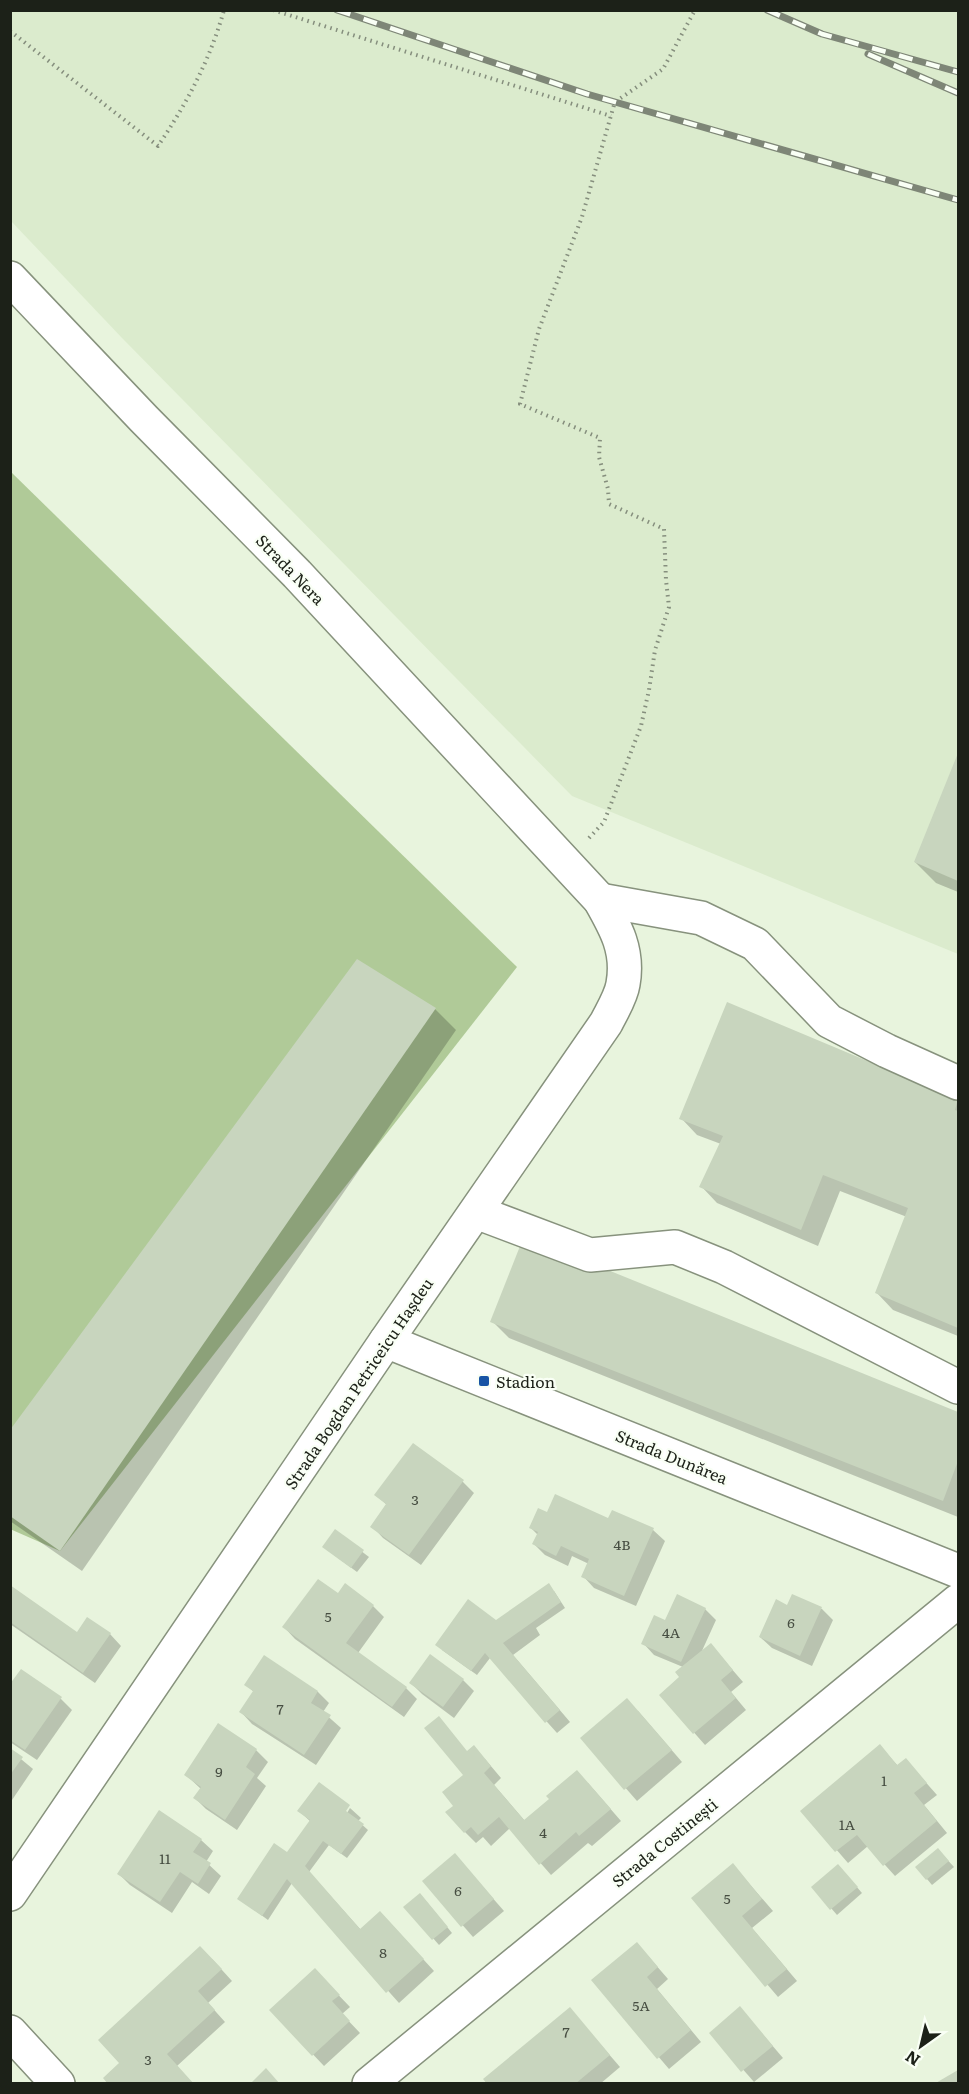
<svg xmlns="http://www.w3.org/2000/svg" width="969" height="2094" viewBox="0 0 969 2094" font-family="Literata,serif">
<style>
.built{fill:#dbebcd}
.green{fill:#b0ca98}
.shadow{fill:#0003}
.building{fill:#c8d5be}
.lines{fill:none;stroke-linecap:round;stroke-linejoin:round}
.minor-casing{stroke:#87927d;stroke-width:36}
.path{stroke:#858e7d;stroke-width:4;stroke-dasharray:1.5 4.5;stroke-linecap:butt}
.minor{stroke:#fff;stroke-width:33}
.rail-casing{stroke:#7e8677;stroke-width:7}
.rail{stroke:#f9fff5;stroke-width:4.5;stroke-dasharray:14;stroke-linecap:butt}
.poi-dot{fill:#1854a5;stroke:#f9fff5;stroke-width:2}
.labels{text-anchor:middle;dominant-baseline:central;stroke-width:4.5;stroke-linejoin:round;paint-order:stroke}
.number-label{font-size:14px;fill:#474e42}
.street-label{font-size:16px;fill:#1c2118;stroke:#f9fff5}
.poi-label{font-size:16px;fill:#1c2118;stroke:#f9fff5;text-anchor:start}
</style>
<rect width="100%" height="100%" fill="#e8f4dd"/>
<polygon class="built" points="11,11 958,11 958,954 572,796 123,339 11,221"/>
<polygon class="green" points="10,471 517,967 60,1551 10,1529"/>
<g class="shadow">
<polygon points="958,757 958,892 936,883 915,862"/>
<polygon points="357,961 435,1009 456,1030 82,1571 10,1521 10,1433"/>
<polygon points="728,1004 958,1100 958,1336 893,1310 877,1293 907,1217 840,1191 818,1246 717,1203 701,1186 721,1144 697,1135 681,1118"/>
<polygon points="525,1238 958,1414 958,1517 509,1338 492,1321"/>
<polygon points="413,1445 463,1482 474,1493 421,1565 383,1538 372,1526 387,1505 376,1495"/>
<polygon points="612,1512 653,1530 665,1541 636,1606 594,1588 583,1576 589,1564 572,1556 568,1566 545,1555 534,1544 538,1535 531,1528 609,1520"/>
<polygon points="335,1531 369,1557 357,1572 330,1552"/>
<polygon points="10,1587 77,1634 110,1634 121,1646 95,1683 10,1624"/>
<polygon points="554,1591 565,1608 536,1628 540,1635 513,1655 570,1722 557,1733 490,1658 477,1675 442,1650"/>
<polygon points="338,1595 373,1606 384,1617 358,1653 406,1688 417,1699 404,1717 295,1639 284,1627"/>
<polygon points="793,1596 822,1609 833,1620 812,1666 772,1648 760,1637 788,1607"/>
<polygon points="705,1609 716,1620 701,1653 711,1645 743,1682 731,1692 746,1710 705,1745 661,1695 681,1677 683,1667 654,1655 643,1643 666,1622"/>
<polygon points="265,1657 318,1692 329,1703 323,1712 341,1728 316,1765 252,1724 241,1712 254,1692 246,1685"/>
<polygon points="463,1680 474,1691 454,1718 422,1694 411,1683"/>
<polygon points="10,1687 61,1699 72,1710 37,1760 10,1742"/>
<polygon points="638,1711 682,1762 637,1801 582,1738"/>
<polygon points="219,1726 256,1750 268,1762 257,1778 266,1786 237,1830 206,1809 195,1798 201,1789 186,1775"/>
<polygon points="880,1746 898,1766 906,1760 937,1795 924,1805 947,1833 895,1876 868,1846 848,1863 803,1811"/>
<polygon points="10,1750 33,1769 10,1803"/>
<polygon points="468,1752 485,1759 501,1778 494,1785 525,1821 588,1783 621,1821 592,1846 588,1843 551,1875 510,1828 491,1846 483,1837 476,1843 465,1832 456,1806 465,1775"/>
<polygon points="350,1808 361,1818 358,1821 368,1830 347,1858 329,1845 309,1872 361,1930 391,1924 434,1971 399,2003 292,1883 268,1920 239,1899 287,1854 311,1822 299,1811 344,1811 347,1813"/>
<polygon points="160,1812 201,1840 213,1851 206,1862 221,1876 209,1894 192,1882 172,1913 130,1885 119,1874"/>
<polygon points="455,1855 504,1911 473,1937 424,1881"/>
<polygon points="943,1855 954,1867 932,1885 917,1867"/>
<polygon points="733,1865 773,1911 752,1928 797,1981 778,1997 693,1898"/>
<polygon points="843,1871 862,1893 837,1915 813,1887"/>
<polygon points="425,1900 452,1933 439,1945 406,1907"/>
<polygon points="648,1956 668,1979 657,1989 701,2042 669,2069 593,1980"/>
<polygon points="212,1959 232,1981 208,2003 225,2022 177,2066 121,2063"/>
<polygon points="326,1982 350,2007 342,2014 360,2033 324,2066 271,2010"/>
<polygon points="740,2008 783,2058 754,2082 711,2033"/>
<polygon points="570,2009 620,2067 600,2084 489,2084"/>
</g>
<g class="building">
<polygon points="958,753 958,881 914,862"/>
<polygon points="357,959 436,1008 60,1551 10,1516 10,1430"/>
<polygon points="727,1002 958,1099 955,1110 958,1111 958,1328 875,1293 908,1208 823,1175 801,1230 699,1187 723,1136 679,1119"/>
<polygon points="524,1236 958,1412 958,1461 943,1501 490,1322"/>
<polygon points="413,1443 464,1480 409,1555 370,1527 386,1504 374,1495"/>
<polygon points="555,1494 608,1518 612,1510 654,1528 624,1596 581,1577 589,1559 561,1546 556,1556 532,1544 538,1532 529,1528 538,1508 547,1512"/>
<polygon points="335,1529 364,1550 351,1568 322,1547"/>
<polygon points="318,1579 338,1593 345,1583 374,1605 346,1643 407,1687 392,1707 282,1627"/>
<polygon points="549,1583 561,1602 503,1643 560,1710 545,1723 485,1653 471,1671 435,1645 468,1599 496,1620"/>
<polygon points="10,1585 77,1632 87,1617 111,1633 83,1673 10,1622"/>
<polygon points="677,1594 706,1608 681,1662 641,1644 654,1615 665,1620"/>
<polygon points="792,1594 822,1607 800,1656 759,1637 776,1599 787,1605"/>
<polygon points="711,1643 733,1670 721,1680 736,1698 693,1734 659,1695 679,1677 675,1672"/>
<polygon points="430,1654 464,1679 443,1707 409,1683"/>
<polygon points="264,1655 318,1691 311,1703 331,1715 304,1755 239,1712 253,1691 244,1685"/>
<polygon points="21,1669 62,1697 25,1750 10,1740 10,1684"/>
<polygon points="627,1698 672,1750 624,1790 580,1738"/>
<polygon points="439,1716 467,1751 474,1745 491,1766 484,1773 524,1820 549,1799 546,1796 577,1770 611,1809 579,1836 576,1832 539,1865 499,1817 478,1835 471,1827 464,1833 445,1812 453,1806 442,1792 463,1775 424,1728"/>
<polygon points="218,1723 257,1749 246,1767 255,1774 225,1820 193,1798 201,1787 184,1775"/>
<polygon points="880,1744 897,1765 906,1758 927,1783 914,1793 937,1821 883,1866 857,1835 835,1852 800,1811"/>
<polygon points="10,1748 23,1757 10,1775"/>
<polygon points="319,1782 350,1805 346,1811 364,1824 341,1854 323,1841 305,1866 360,1929 380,1911 424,1959 386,1993 287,1879 262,1916 237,1899 274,1843 287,1852 310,1820 297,1811"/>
<polygon points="159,1810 202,1839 193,1852 211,1863 198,1884 180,1872 160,1902 117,1874"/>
<polygon points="938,1848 949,1861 926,1880 915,1867"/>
<polygon points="455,1853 494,1899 461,1927 422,1881"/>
<polygon points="733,1863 762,1899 742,1916 787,1969 765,1987 691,1898"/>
<polygon points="838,1864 858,1887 830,1910 811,1887"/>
<polygon points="420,1893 448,1927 432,1940 403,1907"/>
<polygon points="637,1942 658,1967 647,1977 691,2030 657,2059 591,1980"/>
<polygon points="200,1946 222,1969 198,1991 215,2010 167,2054 194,2084 108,2084 103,2078 119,2063 98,2040"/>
<polygon points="315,1968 340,1995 332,2001 350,2021 312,2056 269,2010"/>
<polygon points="740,2006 773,2046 741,2072 709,2033"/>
<polygon points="570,2007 610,2055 575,2084 487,2084 483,2079"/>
<polygon points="266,2068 280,2084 250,2084"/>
<polygon points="958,2070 958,2084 934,2084"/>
</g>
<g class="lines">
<defs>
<g id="minor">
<path d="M10,278L144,419L297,574L600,900C616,928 629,951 623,984C621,997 612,1011 606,1023L386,1341L10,1894"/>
<polyline points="600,900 701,918 755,944 829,1021 887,1051 958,1083"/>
<polyline points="476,1212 590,1255 675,1247 724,1267 958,1387"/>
<polyline points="386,1341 958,1571"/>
<polyline points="10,2032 58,2084"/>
<polyline points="369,2084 958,1601"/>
</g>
</defs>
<use href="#minor" class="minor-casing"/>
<g class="path">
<polyline points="273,10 611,116"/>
<path d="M10,31L158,146C187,103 210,60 224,10"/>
<polyline points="589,838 604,822 641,726 649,690 655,650 669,607 666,580 664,529 609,504 608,489 599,457 600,438 520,404 539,329 582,217 614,105 615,102 663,69 695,10"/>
</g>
<use href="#minor" class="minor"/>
<defs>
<g id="rail">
<polyline points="337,10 587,94 958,200"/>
<polyline points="767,10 822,34 958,72"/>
<polyline points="868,54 958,93"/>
</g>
</defs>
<use href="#rail" class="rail-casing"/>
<use href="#rail" class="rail"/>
</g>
<rect class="poi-dot" x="478" y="1375" width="12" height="12" rx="3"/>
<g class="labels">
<g class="number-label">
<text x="415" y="1499">3</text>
<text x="622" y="1544">4B</text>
<text x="328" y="1616">5</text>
<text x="791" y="1622">6</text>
<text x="671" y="1632">4A</text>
<text x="280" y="1708">7</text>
<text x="219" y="1771">9</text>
<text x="884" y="1780">1</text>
<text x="847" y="1824">1A</text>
<text x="543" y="1832">4</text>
<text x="165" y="1858">11</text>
<text x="458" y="1890">6</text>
<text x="727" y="1898">5</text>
<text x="383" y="1952">8</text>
<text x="641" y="2005">5A</text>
<text x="566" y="2031">7</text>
<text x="148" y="2059">3</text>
</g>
<g class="street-label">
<text transform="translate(291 569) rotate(46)">Strada Nera</text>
<text transform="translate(358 1383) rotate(-56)">Strada Bogdan Petriceicu Hașdeu</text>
<text transform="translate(672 1456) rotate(22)">Strada Dunărea</text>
<text transform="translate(664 1842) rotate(-39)">Strada Costinești</text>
</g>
<g class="poi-label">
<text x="496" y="1381">Stadion</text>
</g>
</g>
<rect width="969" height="2094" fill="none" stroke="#1c2118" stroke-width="24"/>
<g transform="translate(921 2046) rotate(214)" stroke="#f9fff5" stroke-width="4.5" paint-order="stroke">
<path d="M0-4.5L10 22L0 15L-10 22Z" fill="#1c2118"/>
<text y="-9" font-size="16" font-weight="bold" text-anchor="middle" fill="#1c2118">N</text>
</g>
</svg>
